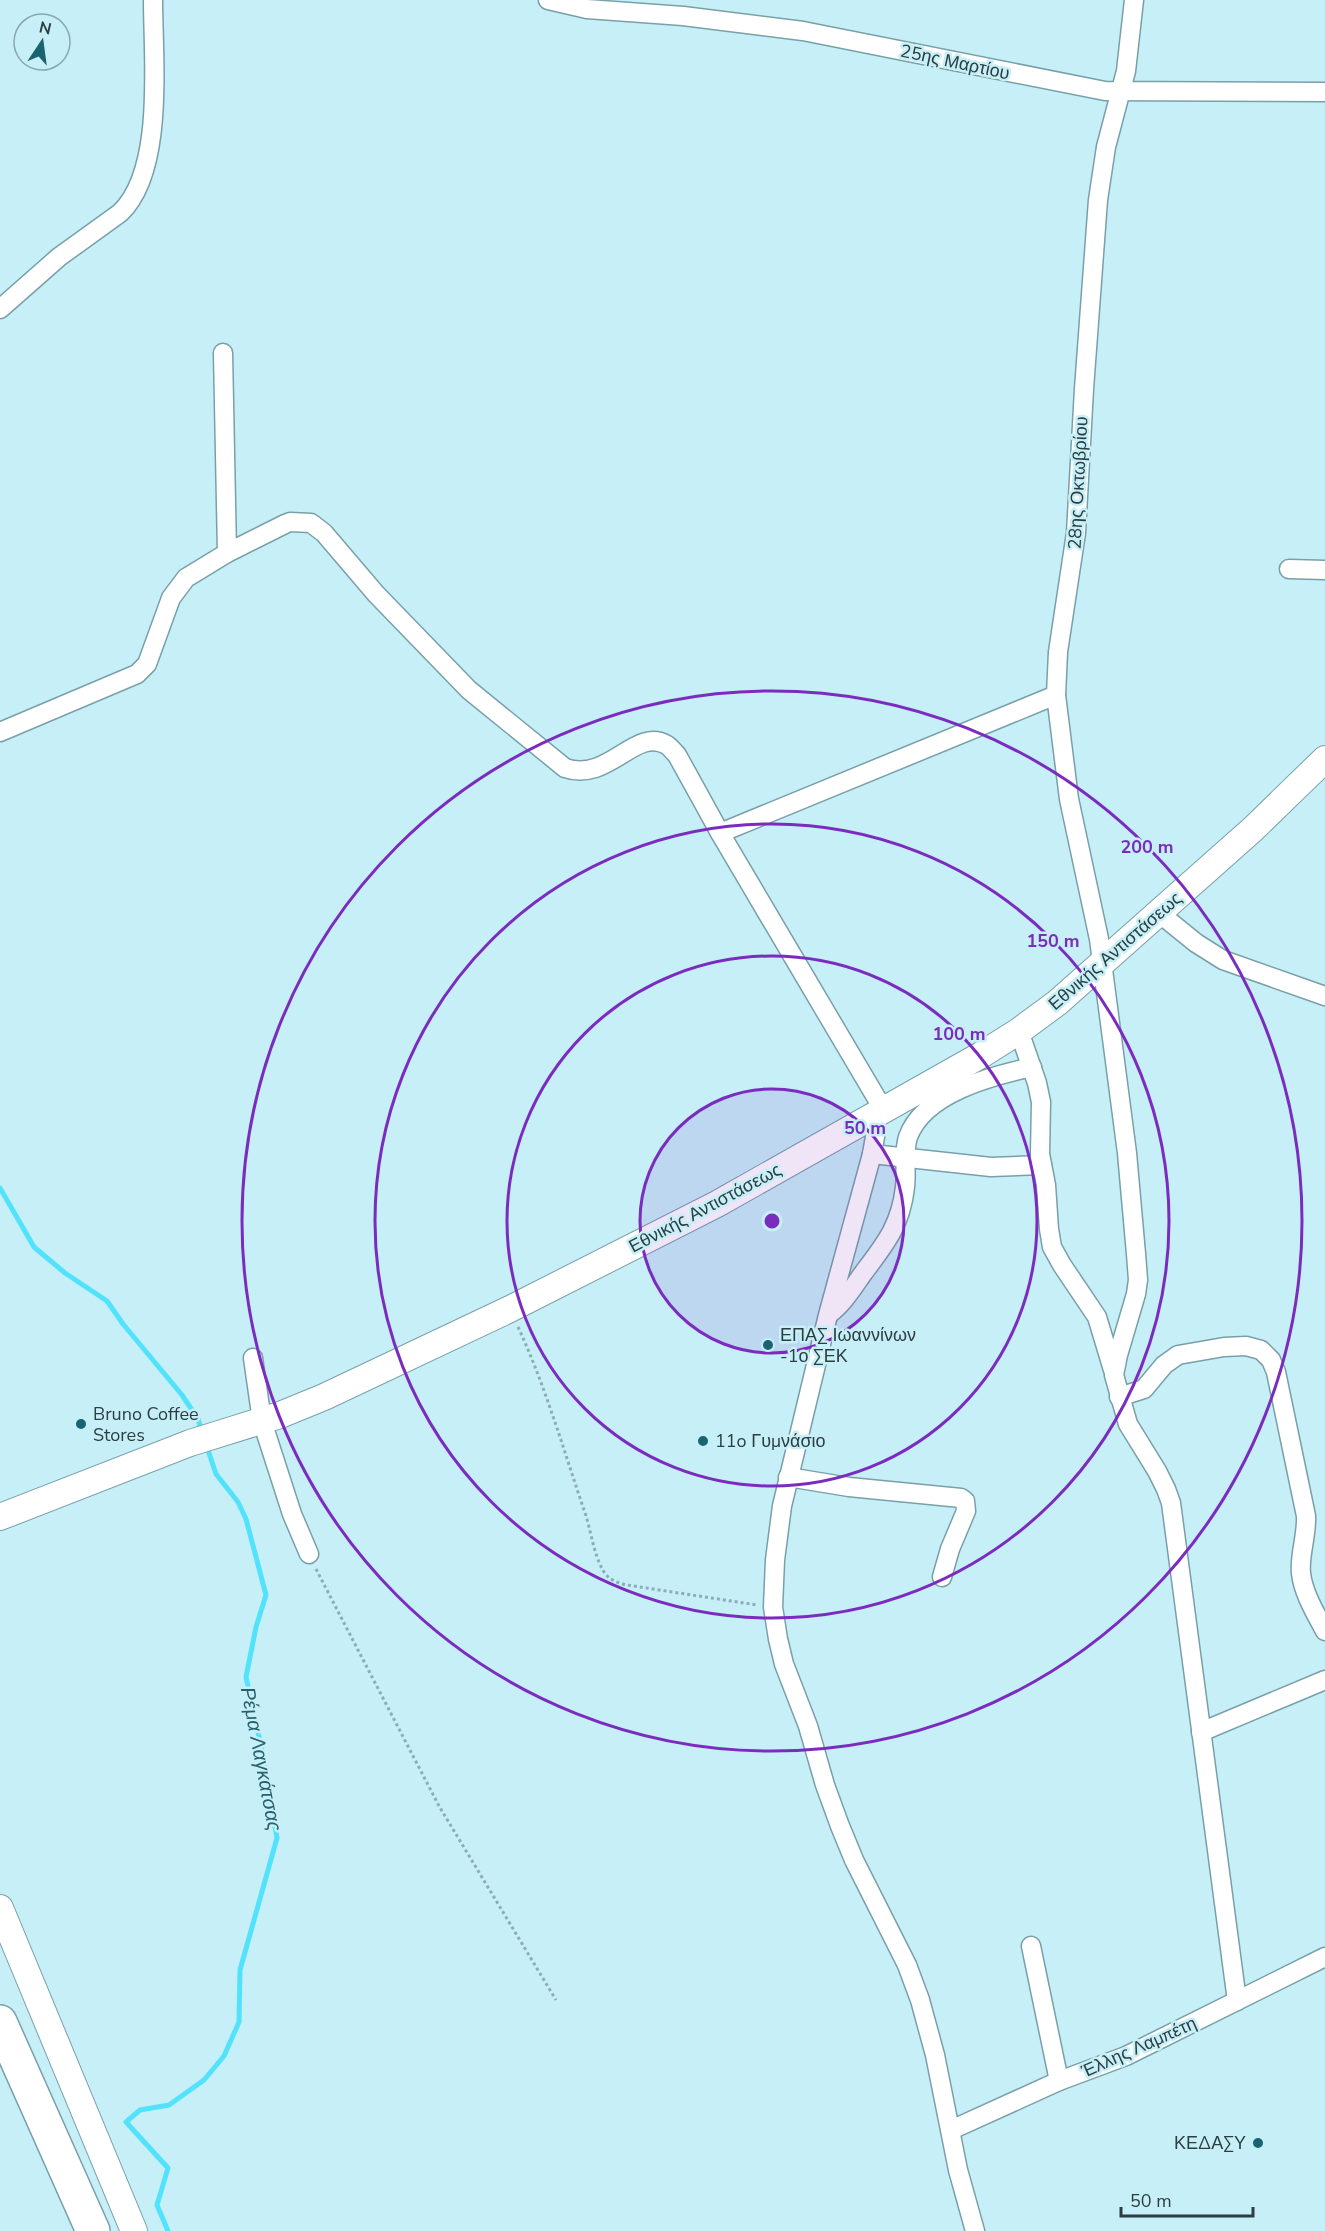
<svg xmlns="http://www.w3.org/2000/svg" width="1325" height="2231" viewBox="0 0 1325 2231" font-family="'Nunito Sans',sans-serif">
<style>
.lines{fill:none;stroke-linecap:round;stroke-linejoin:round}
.stream{stroke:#52e2fc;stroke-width:5}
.street-casing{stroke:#79a0a8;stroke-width:21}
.secondary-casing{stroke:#79a0a8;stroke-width:28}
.highway-casing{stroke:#79a0a8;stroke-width:36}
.path{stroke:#8dadb4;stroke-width:3;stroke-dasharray:3 3;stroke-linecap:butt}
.street{stroke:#fff;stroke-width:18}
.secondary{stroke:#fff;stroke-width:26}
.highway{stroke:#fff;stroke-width:33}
.ring{fill:none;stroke:#7b2cbf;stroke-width:3}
.poi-dot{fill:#196470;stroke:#c6eff8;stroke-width:2}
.labels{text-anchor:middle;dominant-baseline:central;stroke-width:5;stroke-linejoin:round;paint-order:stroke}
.street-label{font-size:18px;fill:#2d3e41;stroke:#c6eff8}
.poi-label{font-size:18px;fill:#2d3e41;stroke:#c6eff8;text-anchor:start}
.water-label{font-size:20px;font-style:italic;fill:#27616c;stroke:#c6eff8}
.centre{fill:#7b2cbf;stroke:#c6eff8;stroke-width:3}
.ring-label{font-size:18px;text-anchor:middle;font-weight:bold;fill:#7b2cbf;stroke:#c6eff8;stroke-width:5;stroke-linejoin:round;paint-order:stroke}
</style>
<rect width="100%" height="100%" fill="#c6eff8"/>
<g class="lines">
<g class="stream">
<polyline points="0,1188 34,1247 65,1273 107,1301 123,1324 182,1395 198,1419 202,1432"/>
<polyline points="168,2231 157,2205 168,2168 126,2122 140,2110 169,2105 204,2080 224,2056 239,2022 240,1970 277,1838 262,1751 246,1677 256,1627 266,1595 246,1519 238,1502 216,1474 206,1444"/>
</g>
<defs>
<g id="street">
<polyline points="548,0 587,9 683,16 803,31 1105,91 1325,92"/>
<polyline points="1134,0 1126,71 1106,147 1098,200 1084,389 1076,533 1058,652 1056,695 1069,799 1099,939 1127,1153 1136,1254 1138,1280 1136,1294 1118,1355 1114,1375 1128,1424 1157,1471 1166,1489 1171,1503 1237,2001"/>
<path d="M0,309L59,257L120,213C165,171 153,58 153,0"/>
<polyline points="223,353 227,553"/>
<polyline points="1289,569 1325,570"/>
<path d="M0,732L137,674L147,664L171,598L186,578L227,553L285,524L290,522L311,523L324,533L376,594L469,690L565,768C609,783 635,726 667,745C670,747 674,752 677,755L720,833"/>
<polyline points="1159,913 1196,943 1223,960 1325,996"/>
<polyline points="1019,1031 1037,1083 1041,1102 1040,1154 1046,1185 1049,1229 1052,1247 1062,1265 1097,1317 1113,1370"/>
<polyline points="883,1109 720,833 1056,695"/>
<polyline points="871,1117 876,1131 872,1154 828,1315 782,1506 775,1560 773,1607 778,1639 784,1664 808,1726 825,1785 840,1826 854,1860 907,1965 920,2000 935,2055 958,2170 975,2231"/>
<polyline points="872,1154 991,1167 1042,1165"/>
<path d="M829,1314C844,1303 853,1287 864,1272C886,1243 901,1224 905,1187C907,1170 903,1152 908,1137C924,1093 991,1076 1032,1067"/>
<polyline points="253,1358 262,1421 292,1514 309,1554"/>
<path d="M1119,1397L1144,1389L1164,1365L1178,1355L1224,1347L1246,1346L1261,1350L1271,1360L1276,1372L1306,1516C1307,1535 1299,1556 1301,1573C1303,1593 1316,1614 1325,1631"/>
<polyline points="788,1477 849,1487 961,1498 965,1501 966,1511 950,1549 942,1577"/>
<polyline points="1201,1732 1325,1680"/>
<polyline points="1031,1946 1059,2081"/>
<polyline points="951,2130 1059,2081 1126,2056 1325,1957"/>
</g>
<g id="secondary">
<polyline points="0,1517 190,1443 280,1415 324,1397 510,1309 717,1204 981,1055 1019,1031 1057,1003 1253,829 1325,759"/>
<polyline points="0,1908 134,2231"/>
</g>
<polyline id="highway" points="0,2022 93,2231"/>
</defs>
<use href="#street" class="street-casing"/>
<use href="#secondary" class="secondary-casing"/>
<use href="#highway" class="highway-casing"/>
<g class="path">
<path d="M518,1327C545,1385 563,1448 584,1510C591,1529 593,1554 604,1572C609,1580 618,1583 627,1585L757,1605"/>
<polyline points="316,1569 439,1806 556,2000"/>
</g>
<use href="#street" class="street"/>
<use href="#secondary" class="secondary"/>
<use href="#highway" class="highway"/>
</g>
<circle cx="772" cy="1221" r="132" fill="#7b2cbf" fill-opacity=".12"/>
<g class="ring">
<circle cx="772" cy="1221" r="132"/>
<circle cx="772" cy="1221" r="265"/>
<circle cx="772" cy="1221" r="397"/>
<circle cx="772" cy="1221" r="530"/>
</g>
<g class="poi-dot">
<circle cx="768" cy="1345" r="6"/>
<circle cx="81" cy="1424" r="6"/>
<circle cx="703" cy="1441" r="6"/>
<circle cx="1258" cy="2143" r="6"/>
</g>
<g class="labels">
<g class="street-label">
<text transform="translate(955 62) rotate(12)">25ης Μαρτίου</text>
<text transform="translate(1078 483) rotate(-87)">28ης Οκτωβρίου</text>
<text transform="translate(1115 951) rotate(-41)">Εθνικής Αντιστάσεως</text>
<text transform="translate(705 1208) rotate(-28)">Εθνικής Αντιστάσεως</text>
<text transform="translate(1139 2047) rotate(-24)">Έλλης Λαμπέτη</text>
</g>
<g class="poi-label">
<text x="780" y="1335">ΕΠΑΣ Ιωαννίνων<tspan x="780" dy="21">-1ο ΣΕΚ</tspan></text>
<text x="93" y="1414">Bruno Coffee<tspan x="93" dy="21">Stores</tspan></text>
<text x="715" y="1441">11o Γυμνάσιο</text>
<text x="1246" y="2143" text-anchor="end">ΚΕΔΑΣΥ</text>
</g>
<g class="water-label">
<text transform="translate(261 1759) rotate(79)">Ρέμα Λαγκάτσας</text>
</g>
</g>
<circle cx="772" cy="1221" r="9" class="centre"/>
<g class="ring-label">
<text x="1147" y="853">200 m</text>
<text x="1053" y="947">150 m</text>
<text x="959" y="1040">100 m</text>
<text x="865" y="1134">50 m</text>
</g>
<g transform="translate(42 42) rotate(13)"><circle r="28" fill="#c6eff8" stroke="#89a8af" stroke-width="1.5"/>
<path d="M0-4.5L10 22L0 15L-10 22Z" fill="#196470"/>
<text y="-9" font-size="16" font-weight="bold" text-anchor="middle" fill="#2d3e41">N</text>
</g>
<path d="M1121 2207v9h132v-9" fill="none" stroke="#2d3e41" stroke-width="3"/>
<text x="1130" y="2207" font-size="18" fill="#2d3e41" stroke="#c6eff8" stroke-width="4.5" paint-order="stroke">50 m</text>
</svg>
